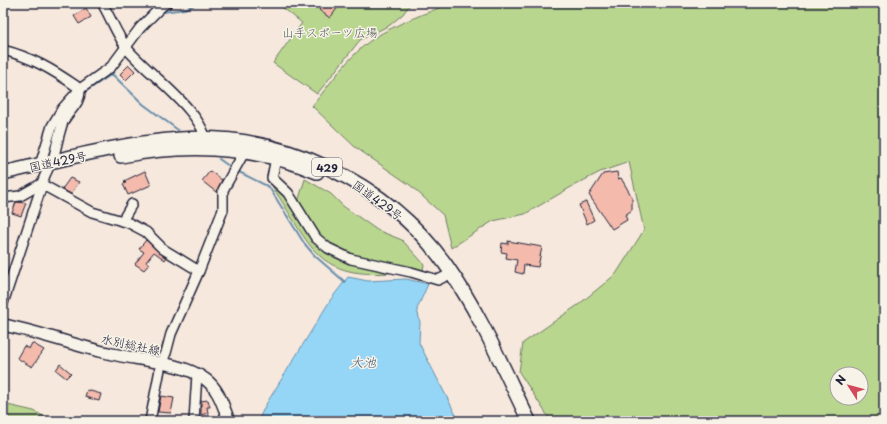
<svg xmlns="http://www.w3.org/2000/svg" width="887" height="424" viewBox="0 0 887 424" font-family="'Playpen Sans','Klee One',sans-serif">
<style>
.green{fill:#b9d68f;stroke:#6e7c65;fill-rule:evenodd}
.water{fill:#95d6f7;stroke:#678eac}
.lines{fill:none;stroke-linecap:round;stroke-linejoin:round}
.stream{stroke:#678eac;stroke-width:2}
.building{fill:#f4bbad;stroke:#22223b}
.minor-casing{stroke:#22223b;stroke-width:12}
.major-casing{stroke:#22223b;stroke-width:14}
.highway-casing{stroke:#22223b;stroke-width:16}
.minor{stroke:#f7f3e8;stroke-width:9}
.major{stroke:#f7f3e8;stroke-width:11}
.highway{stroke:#f7f3e8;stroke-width:13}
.labels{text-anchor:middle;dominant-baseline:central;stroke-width:3;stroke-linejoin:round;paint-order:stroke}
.shield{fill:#f7f3e8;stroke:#62616f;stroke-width:1}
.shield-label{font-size:11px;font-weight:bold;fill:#22223b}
.park-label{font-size:12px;fill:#4f5854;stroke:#f7f3e8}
.street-label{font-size:12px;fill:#22223b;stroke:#f7f3e8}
.water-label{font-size:13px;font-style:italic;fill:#445873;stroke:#f7f3e8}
</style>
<rect width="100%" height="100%" fill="#f6e8dc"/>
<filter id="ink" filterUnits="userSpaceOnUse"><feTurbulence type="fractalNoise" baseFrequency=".025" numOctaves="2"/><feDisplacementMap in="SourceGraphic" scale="8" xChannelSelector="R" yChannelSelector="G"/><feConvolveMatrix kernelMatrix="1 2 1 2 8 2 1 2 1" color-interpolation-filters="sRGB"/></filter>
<g filter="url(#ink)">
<g class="green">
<polygon points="277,3 411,3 403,14 390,25 360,40 317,94 273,63 302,23"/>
<path d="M452,3H884V421H551L519,372L523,343L578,305L616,274L644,230L629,162L600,172L573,186L525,214L493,221L451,248L443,215L410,185L355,147L312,106C331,83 349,55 374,38C398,23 426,13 452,3ZM837,374H861V398H837Z"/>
<path d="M305,179L331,194L343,206L377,230L402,240L424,264L423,270C394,264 339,258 319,236C311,227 305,213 298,202Z"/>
<path d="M273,185L282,193L327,252L344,262L389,273C313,279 309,240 273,188Z"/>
<polygon points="3,404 34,411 52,421 3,421"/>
</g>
<polygon class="water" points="348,277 368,281 406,279 428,284 417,309 420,322 419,343 459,421 258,421 265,406 331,299"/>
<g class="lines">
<g class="stream">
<path d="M160,13C172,9 186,12 197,3"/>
<polyline points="135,42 150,24"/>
<polyline points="112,74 127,53"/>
<polyline points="82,94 112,74 143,104 178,130"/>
<polyline points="49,154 51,144"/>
<polyline points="219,159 233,169"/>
<polyline points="237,171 269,187 304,243 315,256 345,282"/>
<polyline points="3,192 10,193"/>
</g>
</g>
<g class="building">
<polygon points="324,3 341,3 330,18 319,10"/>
<polygon points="86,8 91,17 79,24 74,16"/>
<polygon points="129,65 135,71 126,80 120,74"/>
<polygon points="145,171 151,185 128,195 123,184 126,183 124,181"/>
<polygon points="210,171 222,180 216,192 202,181"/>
<polygon points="617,172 618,179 621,178 632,197 632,210 625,215 627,220 612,229 589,195 603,174"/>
<polygon points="70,178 79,182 71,194 62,189"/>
<polygon points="16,202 26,203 21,216 12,213"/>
<polygon points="586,202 594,220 587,224 579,205"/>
<polygon points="146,240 166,258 165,260 154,252 146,262 149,264 144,270 135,264 144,252 139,249"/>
<polygon points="508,241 542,247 538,267 524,265 523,274 515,272 517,260 506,258 507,253 501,252 502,243 508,244"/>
<polygon points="32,343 44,350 32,367 17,358 24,346 29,349"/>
<polygon points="60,364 71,373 66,378 56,370"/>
<polygon points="87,390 101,394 99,401 85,397"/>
<polygon points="161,396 174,398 171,413 158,412"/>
<polygon points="208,400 210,407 207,407 208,413 201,415 201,401"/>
</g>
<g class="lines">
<defs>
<g id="minor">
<path d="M102,3C111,18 118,38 129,51C150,75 206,114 206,144"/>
<path d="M3,50C31,57 53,70 76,86L80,89C81,104 69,110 63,122C59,133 57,144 54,156C49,168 42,178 40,191L3,303"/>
<polyline points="277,153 272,178 288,193 316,238 328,248 351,259 411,272 438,280 452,273"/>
<polyline points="40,165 52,126 62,109 80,89 111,67 140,28 162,6 167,3"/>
<polyline points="3,198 20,196 41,184 92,212 129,223 146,232 163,249 199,271"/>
<polyline points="122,221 132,204"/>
<polyline points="150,421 161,364 166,353 171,334 199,271 223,210 223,190 246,149"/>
<polyline points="194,421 197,374"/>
</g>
<path id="major" d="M3,325C40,332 75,346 112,354C139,360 184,363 205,379C219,389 223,406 229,421"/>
<g id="highway">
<path d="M121,156C188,143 254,146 317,172"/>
<path d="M3,173C61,160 120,143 180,139C282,132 387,182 446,265C480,313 503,368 529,421"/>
</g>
</defs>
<use href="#minor" class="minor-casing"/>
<use href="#major" class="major-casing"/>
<use href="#highway" class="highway-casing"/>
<use href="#minor" class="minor"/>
<use href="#major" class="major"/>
<use href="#highway" class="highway"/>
</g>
</g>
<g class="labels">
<rect class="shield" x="312" y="158" width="30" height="18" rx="3"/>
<g class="shield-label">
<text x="327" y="167">429</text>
</g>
<g class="park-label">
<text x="330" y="32">山手スポーツ広場</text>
</g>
<g class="street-label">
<text transform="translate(58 161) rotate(-12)">国道429号</text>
<text transform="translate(378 200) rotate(36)">国道429号</text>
<text transform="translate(131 344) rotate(12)">水別総社線</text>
</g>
<g class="water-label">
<text x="363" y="361">大池</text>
</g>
</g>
<rect width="887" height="424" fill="none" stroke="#f7f3e8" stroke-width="16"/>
<rect x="8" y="8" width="871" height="408" fill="none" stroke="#22223b" stroke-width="1.5" filter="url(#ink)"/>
<g transform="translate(849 386) rotate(306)"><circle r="19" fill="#f7f3e8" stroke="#a29fa3"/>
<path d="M0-3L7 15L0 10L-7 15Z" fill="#d1495b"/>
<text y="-6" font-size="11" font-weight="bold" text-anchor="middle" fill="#22223b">N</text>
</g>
</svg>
